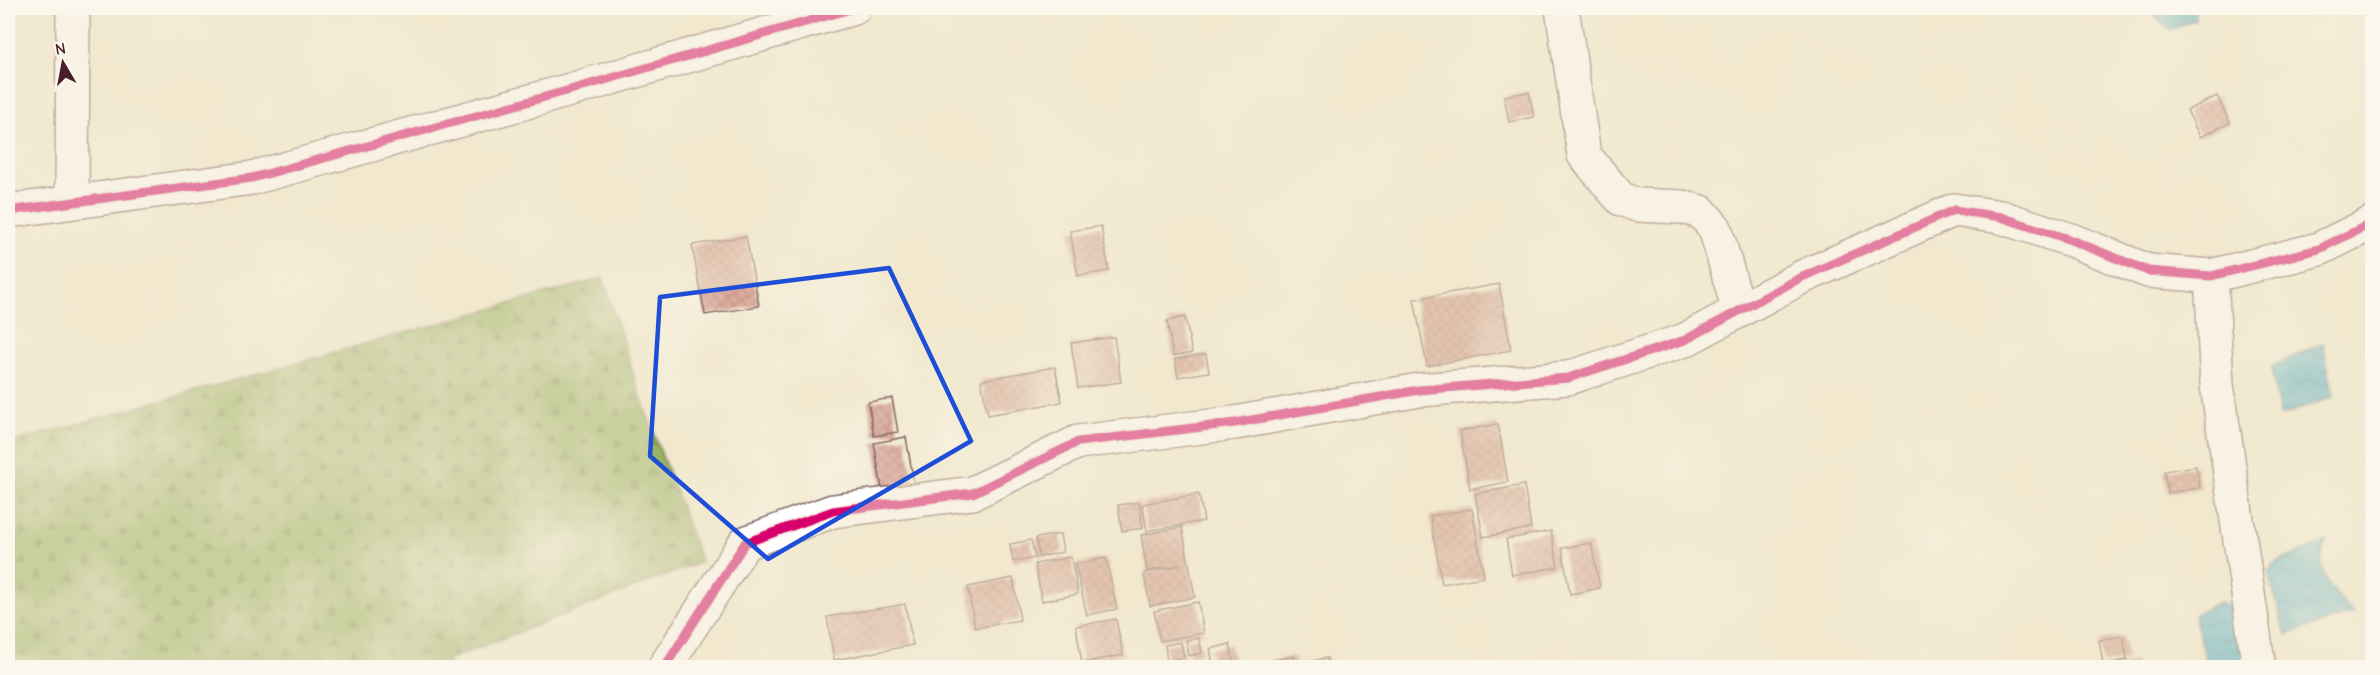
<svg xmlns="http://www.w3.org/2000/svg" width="2380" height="675" viewBox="0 0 2380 675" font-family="'Comic Neue',sans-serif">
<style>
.forest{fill:url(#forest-firs);stroke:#726848;stroke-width:1.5}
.water{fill:url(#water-waves);stroke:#496479;stroke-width:1.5}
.building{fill:url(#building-cross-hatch)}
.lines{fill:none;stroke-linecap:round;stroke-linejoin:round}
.street-casing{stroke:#846564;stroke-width:36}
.street{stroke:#fff;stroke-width:33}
.cycleway-casing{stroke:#fbf7ec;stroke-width:13}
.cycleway{stroke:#d6006c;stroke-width:9}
.marked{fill:none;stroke:#1d4ed8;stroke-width:4.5;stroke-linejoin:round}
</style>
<defs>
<pattern id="forest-firs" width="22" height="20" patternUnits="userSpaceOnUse" patternTransform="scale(1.5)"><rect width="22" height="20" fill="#99b264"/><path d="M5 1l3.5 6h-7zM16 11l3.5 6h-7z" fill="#7f9053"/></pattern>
<pattern id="water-waves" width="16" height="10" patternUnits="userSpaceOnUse" patternTransform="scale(1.5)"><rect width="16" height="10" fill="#48aac7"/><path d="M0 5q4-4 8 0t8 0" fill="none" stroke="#3e8aa2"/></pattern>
<pattern id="building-cross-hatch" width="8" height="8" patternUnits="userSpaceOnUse" patternTransform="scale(1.5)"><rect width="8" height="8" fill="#d59989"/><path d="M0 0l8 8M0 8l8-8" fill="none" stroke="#af7c70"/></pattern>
</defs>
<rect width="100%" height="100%" fill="#fbf7ec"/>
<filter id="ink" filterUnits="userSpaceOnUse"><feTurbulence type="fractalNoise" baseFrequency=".0167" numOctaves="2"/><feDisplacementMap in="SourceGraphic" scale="12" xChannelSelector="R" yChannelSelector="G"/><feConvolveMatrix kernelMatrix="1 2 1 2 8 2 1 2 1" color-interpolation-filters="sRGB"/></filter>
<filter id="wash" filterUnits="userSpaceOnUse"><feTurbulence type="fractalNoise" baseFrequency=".008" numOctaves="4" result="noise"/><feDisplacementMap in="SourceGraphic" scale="24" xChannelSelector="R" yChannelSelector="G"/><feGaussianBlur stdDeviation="1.35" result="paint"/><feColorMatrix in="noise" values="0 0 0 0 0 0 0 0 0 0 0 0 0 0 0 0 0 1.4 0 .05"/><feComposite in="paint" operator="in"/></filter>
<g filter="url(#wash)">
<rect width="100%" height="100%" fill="#f1e8ce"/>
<polygon class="forest" points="603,278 642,401 701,562 447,660 449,667 8,667 8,443"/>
<g class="water">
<polygon points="2144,8 2195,8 2195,20 2171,30"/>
<polygon points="2323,343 2334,397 2280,416 2271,367"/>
<path d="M2326,541C2313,572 2333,592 2354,613L2286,635L2268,572L2273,564Z"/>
<polygon points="2219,602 2241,610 2247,667 2208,667 2194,615"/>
</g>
<g id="blocks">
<g class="building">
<polygon points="1529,92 1534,117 1509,122 1504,96"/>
<polygon points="2217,96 2230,123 2200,137 2187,110"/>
<polygon points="1101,226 1109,271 1078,276 1070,231"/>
<polygon points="746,236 759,306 705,315 692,245"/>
<polygon points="1499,284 1511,350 1427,366 1414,299"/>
<polygon points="1185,317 1192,353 1173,356 1167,321"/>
<polygon points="1114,337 1121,382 1078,388 1071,343"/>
<polygon points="1206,354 1209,372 1178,377 1175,359"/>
<polygon points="1055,367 1062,402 988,415 981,380"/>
<polygon points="892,398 898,432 874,436 868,402"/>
<polygon points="1498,424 1508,482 1470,489 1460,431"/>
<polygon points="906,437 914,484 882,490 874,443"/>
<polygon points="2196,466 2200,488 2168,493 2164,471"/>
<polygon points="1524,485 1531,528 1483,537 1475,494"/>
<polygon points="1199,494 1204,521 1147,531 1142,504"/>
<polygon points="1139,502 1143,528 1122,531 1118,505"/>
<polygon points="1472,509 1484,577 1442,584 1430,516"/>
<polygon points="1182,527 1195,597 1150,606 1144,573 1181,565 1147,571 1141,535"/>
<polygon points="1551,531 1558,567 1512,575 1506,539"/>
<polygon points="1060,534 1063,552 1039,557 1036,538"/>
<polygon points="1031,540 1035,558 1013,562 1010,544"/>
<polygon points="1591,543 1600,588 1570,594 1562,548"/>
<polygon points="1071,557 1078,594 1042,601 1035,564"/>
<polygon points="1106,558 1117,609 1087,615 1075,564"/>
<polygon points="1013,578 1020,620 975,628 968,587"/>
<polygon points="1198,602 1204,633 1160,641 1154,611"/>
<polygon points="905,604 913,645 834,660 827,617"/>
<polygon points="1116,619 1123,655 1082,663 1076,626"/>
<polygon points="2123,636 2127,660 2103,664 2099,640"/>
<polygon points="1199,638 1202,653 1189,656 1186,640"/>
<polygon points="1181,642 1184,657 1167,661 1165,645"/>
<polygon points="1230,644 1234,665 1214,668 1210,649"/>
<polygon points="1294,656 1297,668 1270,668 1269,661"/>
<polygon points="1327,658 1329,668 1299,668 1299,664"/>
<polygon points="2136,662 2137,668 2112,668 2112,666"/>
</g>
</g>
</g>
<g filter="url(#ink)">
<use href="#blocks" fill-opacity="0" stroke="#846564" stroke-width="1.5"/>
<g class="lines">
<defs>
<g id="street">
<polyline points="1562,8 1584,155 1621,199 1637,205 1682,207 1701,212 1715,228 1739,311"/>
<polyline points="72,200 73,8"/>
<polyline points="8,211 252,178 570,90 854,8"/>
<polyline points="2211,276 2217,385 2259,668"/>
<polyline points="664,668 745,543 833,511 973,493 1078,442 1235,423 1419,390 1568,378 1685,340 1800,278 1954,210 2001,217 2071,240 2148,271 2211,276 2319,249 2372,223"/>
</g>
</defs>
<use href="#street" class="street-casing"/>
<use href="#street" class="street"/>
<defs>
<g id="cycleway">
<polyline points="8,211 252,178 570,90 854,8"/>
<polyline points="664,668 745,543 833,511 973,493 1078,442 1235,423 1419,390 1568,378 1685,340 1800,278 1954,210 2001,217 2071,240 2148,271 2211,276 2319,249 2372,223"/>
</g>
</defs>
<use href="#cycleway" class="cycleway-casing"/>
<use href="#cycleway" class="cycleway"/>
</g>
</g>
<path d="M0 0H2380V675H0ZM889,268L971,441L768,559L650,456L660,297Z" fill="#f1e8ce" fill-opacity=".55" fill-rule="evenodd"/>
<path class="marked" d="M889,268L971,441L768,559L650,456L660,297Z"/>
<rect width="2380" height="675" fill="none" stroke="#fbf7ec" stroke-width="30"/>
<g transform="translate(63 63) rotate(350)" stroke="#fbf7ec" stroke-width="4.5" paint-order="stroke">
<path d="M0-4.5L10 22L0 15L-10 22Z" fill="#4a1f2b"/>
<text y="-9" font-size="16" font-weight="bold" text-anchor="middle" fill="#4a1f2b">N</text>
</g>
</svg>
